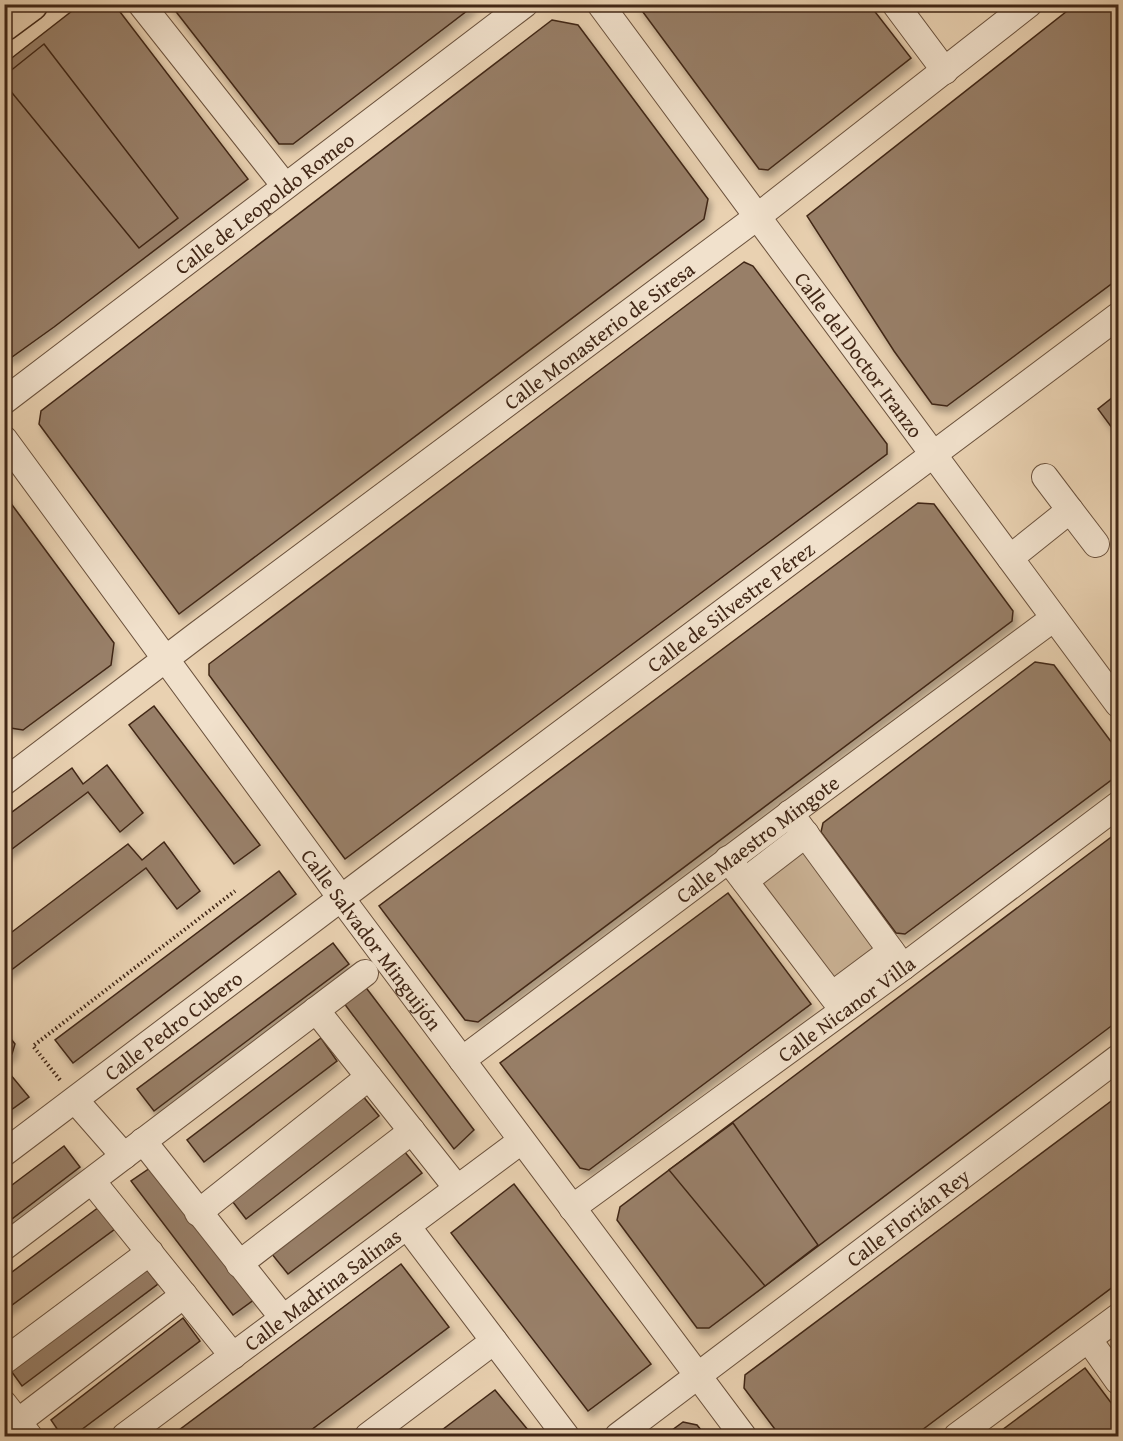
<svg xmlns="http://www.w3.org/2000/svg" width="1123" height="1441" viewBox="0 0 1123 1441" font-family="'Gentium Book Plus',serif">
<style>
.green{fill:#ccb497;stroke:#866e56;stroke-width:1.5}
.building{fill:#987f67;stroke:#412716;stroke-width:1.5;filter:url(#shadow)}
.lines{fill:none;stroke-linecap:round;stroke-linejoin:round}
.minor-casing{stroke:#6b523d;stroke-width:28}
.major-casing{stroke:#412716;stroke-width:36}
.path{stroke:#412716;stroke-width:4;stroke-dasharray:1.5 3;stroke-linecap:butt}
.minor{stroke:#f1e1cc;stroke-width:26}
.major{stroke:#e9d1b1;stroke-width:33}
.labels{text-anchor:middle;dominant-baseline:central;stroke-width:5;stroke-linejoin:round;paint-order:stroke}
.street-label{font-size:21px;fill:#412716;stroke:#f1e1cc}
</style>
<defs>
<filter id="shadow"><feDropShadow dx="3.5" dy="6" stdDeviation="3" flood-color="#0004"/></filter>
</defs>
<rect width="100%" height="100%" fill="#e9d1b1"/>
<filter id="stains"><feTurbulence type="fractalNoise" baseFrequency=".00333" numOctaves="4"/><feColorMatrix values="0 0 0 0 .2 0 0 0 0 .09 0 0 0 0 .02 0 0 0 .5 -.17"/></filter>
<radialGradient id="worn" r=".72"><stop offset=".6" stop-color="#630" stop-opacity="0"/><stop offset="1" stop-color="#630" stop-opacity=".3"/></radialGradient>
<polygon class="green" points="802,844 880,949 836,984 755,879"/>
<g class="building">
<polygon points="81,4 114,4 248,179 54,327 12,357 4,356 4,64"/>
<polygon points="170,4 476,4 293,144 279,144"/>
<polygon points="637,4 869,4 911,58 768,170 759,169"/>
<polygon points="1076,4 1118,4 1118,279 947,406 932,404 894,351 807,216"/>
<polygon points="552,20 578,25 708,199 704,219 179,614 39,424 41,411"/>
<polygon points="44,44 178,218 139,248 4,83 4,76"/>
<polygon points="744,262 753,266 887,444 887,454 345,859 209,675 209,664"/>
<polygon points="1118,393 1118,436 1098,409"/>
<polygon points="4,494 114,643 111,665 23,730 4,727"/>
<polygon points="918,503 934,504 1013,611 1012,621 478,1022 465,1020 379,906"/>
<polygon points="1035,662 1054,665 1118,751 1118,775 905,934 896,933 821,832 823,823"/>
<polygon points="154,706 260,845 234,864 129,725"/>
<polygon points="107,765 143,813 120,832 88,792 4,855 4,818 72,768 83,784"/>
<polygon points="1118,832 1118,1021 709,1328 697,1328 617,1220 620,1207"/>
<polygon points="164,842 200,891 177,909 146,868 6,974 4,938 128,844 142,860"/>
<polygon points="279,871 296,894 73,1063 55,1040"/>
<polygon points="728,893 811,1004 589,1170 580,1168 500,1063"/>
<polygon points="333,943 349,964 154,1111 137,1089"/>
<polygon points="364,985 474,1130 454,1149 343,1002"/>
<polygon points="4,1030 15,1044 12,1054 4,1059"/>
<polygon points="321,1038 337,1061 204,1162 187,1140"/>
<polygon points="10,1074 29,1097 4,1115 4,1078"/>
<polygon points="362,1095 379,1116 246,1219 229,1197"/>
<polygon points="1118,1096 1118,1283 914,1436 780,1436 744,1388 745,1375"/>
<polygon points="733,1123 818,1245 765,1286 669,1170"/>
<polygon points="64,1146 80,1167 4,1225 4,1191"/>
<polygon points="404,1151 422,1173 288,1274 271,1253"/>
<polygon points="153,1166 255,1299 233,1315 131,1181"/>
<polygon points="514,1184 651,1364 588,1411 451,1233"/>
<polygon points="99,1207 115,1229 4,1311 4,1278"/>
<polygon points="141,1262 158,1284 22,1386 6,1364"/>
<polygon points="401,1264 449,1327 303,1436 171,1436"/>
<polygon points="183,1318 200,1341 73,1436 62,1436 51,1420"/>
<polygon points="1085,1368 1118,1412 1118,1436 994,1436"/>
<polygon points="495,1390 533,1436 434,1436"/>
<polygon points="683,1422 697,1425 706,1436 664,1436"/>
</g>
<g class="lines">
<defs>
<g id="minor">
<polyline points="141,4 285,186"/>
<path id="s1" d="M600,4L1118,704"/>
<polyline points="895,4 945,71"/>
<path id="s2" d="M4,401L525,4"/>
<path id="s3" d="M4,439L341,898L743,1436"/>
<polyline points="1045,477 1070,510"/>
<polyline points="1010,558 1070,510 1096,544"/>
<path id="s4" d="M4,782L197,635L757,217L1029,4"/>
<polyline points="790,813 903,967"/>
<polyline points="728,859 843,1010"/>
<polyline points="745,881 806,834"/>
<polyline points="832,995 891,951"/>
<polyline points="316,1010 457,1188"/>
<path id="s5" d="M462,1060L799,807L1054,618"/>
<polyline points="75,1100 124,1156"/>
<polyline points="143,1141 283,1318"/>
<path id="s6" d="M4,1153L369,877L1118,316"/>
<polyline points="92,1181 233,1356"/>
<path id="s7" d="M572,1208L903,967L1118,805"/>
<polyline points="198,1213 369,1077"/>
<polyline points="407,1226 566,1436"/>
<polyline points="4,1247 365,973"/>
<polyline points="239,1264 412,1131"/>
<polyline points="1089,1340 1118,1381"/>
<polyline points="4,1361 150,1252"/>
<polyline points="4,1404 29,1436"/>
<polyline points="19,1421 184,1295"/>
<path id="s8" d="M125,1436L521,1141"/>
<polyline points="368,1436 494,1341"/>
<path id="s9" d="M618,1436L1118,1058"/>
<polyline points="957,1436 1118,1317"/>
</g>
<polyline id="major" points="4,24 31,4"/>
</defs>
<use href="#minor" class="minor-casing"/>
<use href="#major" class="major-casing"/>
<polyline class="path" points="60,1080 33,1046 235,891"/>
<use href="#minor" class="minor"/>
<use href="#major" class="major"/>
</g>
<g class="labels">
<g class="street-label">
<text stroke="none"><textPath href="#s2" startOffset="327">Calle de Leopoldo Romeo</textPath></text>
<text stroke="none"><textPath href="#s4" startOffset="744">Calle Monasterio de Siresa</textPath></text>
<text stroke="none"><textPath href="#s1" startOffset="436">Calle del Doctor Iranzo</textPath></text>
<text stroke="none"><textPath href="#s6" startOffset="909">Calle de Silvestre Pérez</textPath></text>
<text stroke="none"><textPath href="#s5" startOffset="369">Calle Maestro Mingote</textPath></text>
<text stroke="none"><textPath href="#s3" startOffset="621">Calle Salvador Minguijón</textPath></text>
<text stroke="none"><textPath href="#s7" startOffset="339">Calle Nicanor Villa</textPath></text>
<text stroke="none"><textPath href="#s6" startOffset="212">Calle Pedro Cubero</textPath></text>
<text stroke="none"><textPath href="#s9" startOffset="363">Calle Florián Rey</textPath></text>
<text stroke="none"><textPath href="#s8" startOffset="246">Calle Madrina Salinas</textPath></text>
</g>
</g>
<rect width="1123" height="1441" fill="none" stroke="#e9d1b1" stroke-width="24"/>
<rect x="6" y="6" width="1111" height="1429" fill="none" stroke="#412716" stroke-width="3"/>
<rect x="12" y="12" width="1099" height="1417" fill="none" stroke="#412716" stroke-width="1.5"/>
<rect width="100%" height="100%" filter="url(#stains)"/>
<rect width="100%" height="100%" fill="url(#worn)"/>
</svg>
